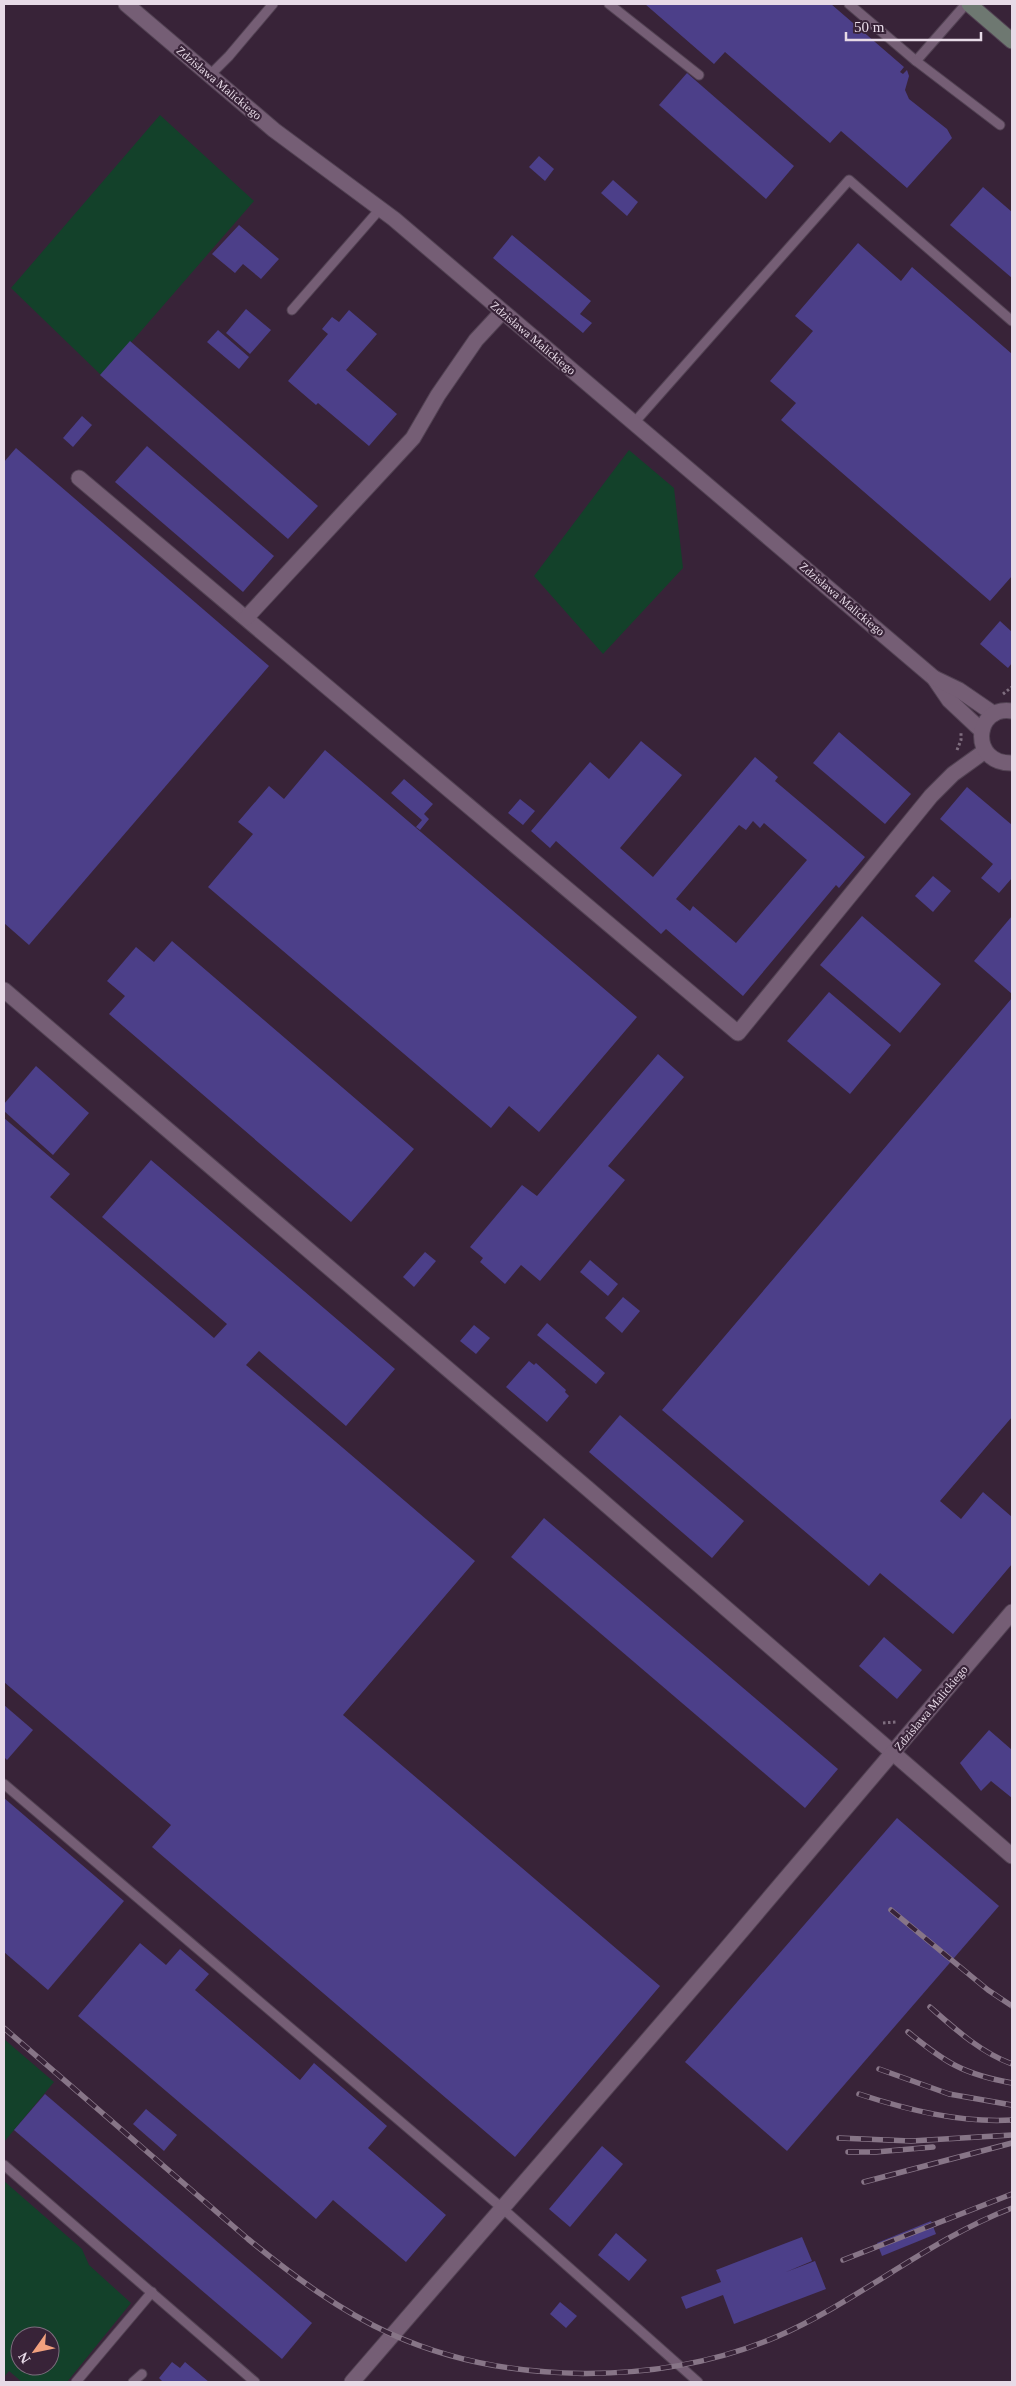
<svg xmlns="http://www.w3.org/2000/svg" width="1016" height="2386" viewBox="0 0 1016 2386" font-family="Georgia,serif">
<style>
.green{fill:#13412a;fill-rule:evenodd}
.building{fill:#4c3f89;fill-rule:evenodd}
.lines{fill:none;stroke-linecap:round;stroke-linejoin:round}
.lane-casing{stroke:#524253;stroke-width:11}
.street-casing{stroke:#524253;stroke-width:17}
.secondary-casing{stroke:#524253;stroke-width:17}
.path{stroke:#7f6e7f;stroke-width:3;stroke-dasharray:2.5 2.5;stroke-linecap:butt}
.lane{stroke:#755e75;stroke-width:9}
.street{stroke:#755e75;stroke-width:15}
.secondary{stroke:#6e7871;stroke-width:15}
.rail-casing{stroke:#877587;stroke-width:5.5}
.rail{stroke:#382338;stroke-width:4;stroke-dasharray:11;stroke-linecap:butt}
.labels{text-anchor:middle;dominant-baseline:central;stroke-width:4.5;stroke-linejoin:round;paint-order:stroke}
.street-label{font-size:12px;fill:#e7dae7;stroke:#382338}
</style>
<rect width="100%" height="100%" fill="#382338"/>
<g class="green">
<polygon points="160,115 254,201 102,376 11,288"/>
<polygon points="629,450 674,488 683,568 603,654 534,576"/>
<polygon points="4,2039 54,2082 4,2142"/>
<path d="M4,2181L82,2249L89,2265L131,2303L67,2382H22L9,2371L4,2377ZM20,2336H50V2366H20Z"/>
</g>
<g class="building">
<polygon points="645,4 831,4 904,67 900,72 903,74 907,70 909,76 905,90 909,99 947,129 952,138 907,188 841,131 830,143 725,52 714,64"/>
<polygon points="687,73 794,166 766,199 659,105"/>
<polygon points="539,156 554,169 545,181 529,167"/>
<polygon points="613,180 638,202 627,216 601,193"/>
<polygon points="983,187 1012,212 1012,278 950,225"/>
<polygon points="239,225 279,259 261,279 243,264 235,273 212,254"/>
<polygon points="512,235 591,301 580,314 592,323 583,333 493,258"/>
<polygon points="858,243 901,281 912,267 1012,354 1012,576 990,601 781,420 796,403 770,381 813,331 795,316"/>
<polygon points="246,309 271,330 250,354 226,333"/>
<polygon points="349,310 377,334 346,370 397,414 369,446 318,403 316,405 288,381 328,334 322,329 332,317 339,322"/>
<polygon points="218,330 249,357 239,369 207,342"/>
<polygon points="130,341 318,506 288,539 100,375"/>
<polygon points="82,416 92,425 73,447 63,438"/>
<polygon points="147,446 274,556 243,592 115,482"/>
<polygon points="16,448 269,666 29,945 4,923 4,462"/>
<polygon points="1000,621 1012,632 1012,663 1008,668 980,644"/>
<polygon points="839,732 911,794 885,824 813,763"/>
<path d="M641,741L682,775L620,848L653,877L755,757L778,777L775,781L865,857L839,888L836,885L743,996L666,929L661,934L556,841L550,848L531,831L590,762L609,779ZM753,821L760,828L764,823L807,860L736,943L693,906L690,911L676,899L739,825L746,830Z"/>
<polygon points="325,750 637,1017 539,1132 509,1106 491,1128 208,887 253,834 238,822 269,786 284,799"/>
<polygon points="404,779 433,804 424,814 429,819 420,830 416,827 422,820 391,793"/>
<polygon points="967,787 1012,825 1012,878 999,893 981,878 993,864 940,819"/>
<polygon points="520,799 535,811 523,825 508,813"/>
<polygon points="933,876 951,891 933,912 915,896"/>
<polygon points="862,916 941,984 900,1033 820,965"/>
<polygon points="1012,916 1012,994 974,961"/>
<polygon points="172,941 414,1149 351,1222 109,1014 125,996 107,981 136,947 154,962"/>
<polygon points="829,992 891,1045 850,1094 787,1041"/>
<polygon points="1012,998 1012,1417 940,1501 961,1519 983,1492 1012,1517 1012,1564 953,1634 880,1573 869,1586 662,1410"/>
<polygon points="658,1054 684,1077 608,1166 625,1180 540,1281 521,1265 505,1284 480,1262 483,1258 470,1247 522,1185 537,1196"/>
<polygon points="36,1066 89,1113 53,1155 4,1111 4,1104"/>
<polygon points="4,1118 70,1174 50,1197 214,1338 227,1324 102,1217 151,1160 395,1369 346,1426 259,1351 246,1365 475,1561 343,1715 660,1986 515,2157 152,1847 171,1825 4,1682"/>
<polygon points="425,1252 436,1261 414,1287 403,1277"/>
<polygon points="590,1260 618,1284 608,1296 580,1272"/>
<polygon points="623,1297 640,1311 622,1333 605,1318"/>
<polygon points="547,1323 605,1373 596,1384 537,1335"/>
<polygon points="474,1325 490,1338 476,1354 460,1341"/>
<polygon points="529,1361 534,1365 536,1363 566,1390 565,1392 569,1396 547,1422 506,1387"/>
<polygon points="620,1415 744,1521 712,1558 589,1452"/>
<polygon points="544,1518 838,1769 805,1808 511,1557"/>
<polygon points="884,1637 922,1670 897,1699 859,1666"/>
<polygon points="4,1705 33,1730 7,1760 4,1757"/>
<polygon points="989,1730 1012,1750 1012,1798 991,1781 981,1791 960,1763"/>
<polygon points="4,1798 124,1901 48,1990 4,1952"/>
<polygon points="897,1818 999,1906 787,2151 685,2062"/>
<polygon points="140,1943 166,1965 180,1949 209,1974 195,1990 300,2080 314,2063 387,2126 368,2148 446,2215 406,2262 333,2200 316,2219 78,2016"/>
<polygon points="45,2094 312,2323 282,2359 14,2130"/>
<polygon points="146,2109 177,2135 164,2151 133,2124"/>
<polygon points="602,2146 623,2164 570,2227 549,2209"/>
<polygon points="931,2221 936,2234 882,2256 877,2243"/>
<polygon points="616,2233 647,2260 629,2281 598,2255"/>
<polygon points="802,2237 812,2261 786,2272 815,2261 826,2289 734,2324 723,2295 686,2309 681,2297 721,2282 716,2270"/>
<polygon points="560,2302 577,2316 566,2328 550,2314"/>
<polygon points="172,2362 180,2368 185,2362 209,2382 163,2382 159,2378"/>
</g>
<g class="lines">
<defs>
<g id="lane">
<polyline points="609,4 699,75"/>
<polyline points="849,4 916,61 966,4"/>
<polyline points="916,61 1000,125"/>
<polyline points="210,75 229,56 273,4"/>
<polyline points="292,310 380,209"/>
<polyline points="633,424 849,180 1012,321"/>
<polyline points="4,1784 502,2208 698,2382"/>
<polyline points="4,2165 255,2382"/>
<polyline points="76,2382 152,2292"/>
<polyline points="133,2382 142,2374"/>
</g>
<g id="street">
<polyline points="126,4 274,130 394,219 934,678 949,700 982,731"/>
<polyline points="79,478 738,1033 931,796 953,774 985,751"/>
<polyline points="246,618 413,438 438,395 476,340 502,312"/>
<polyline points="934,678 959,690 994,714"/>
<path d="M1012,711C974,705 969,764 1012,763"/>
<polyline points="4,990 587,1488 1012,1856"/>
<polyline points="352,2382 721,1955 1012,1612"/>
</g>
<polyline id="secondary" points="969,4 1012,41"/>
</defs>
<use href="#lane" class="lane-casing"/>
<use href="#street" class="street-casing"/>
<use href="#secondary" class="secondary-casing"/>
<g class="path">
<polyline points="1003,694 1012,687"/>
<polyline points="957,750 961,740 961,732"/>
<polyline points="883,1723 896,1722"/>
</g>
<use href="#lane" class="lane"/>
<use href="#street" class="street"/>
<use href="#secondary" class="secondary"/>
<defs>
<g id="rail">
<polyline points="891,1910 988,1990 1012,2006"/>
<path d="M930,2007C955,2029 980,2052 1012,2064"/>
<path d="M4,2028L248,2239C292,2275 340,2311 391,2334C506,2386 661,2386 776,2337C859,2301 928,2240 1012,2208"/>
<path d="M908,2032C946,2063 963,2074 1012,2083"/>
<polyline points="879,2069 949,2094 1012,2105"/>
<path d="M859,2094C908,2110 960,2123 1012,2120"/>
<polyline points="839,2138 911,2141 1012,2135"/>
<polyline points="848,2152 876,2152 933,2147"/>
<polyline points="864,2182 1012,2143"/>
<polyline points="843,2260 1012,2194"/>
</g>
</defs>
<use href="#rail" class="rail-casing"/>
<use href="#rail" class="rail"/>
</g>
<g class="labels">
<g class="street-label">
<text transform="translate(219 83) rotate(40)">Zdzisława Malickiego</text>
<text transform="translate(533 338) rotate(40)">Zdzisława Malickiego</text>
<text transform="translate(842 599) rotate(40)">Zdzisława Malickiego</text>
<text transform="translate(931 1708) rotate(-50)">Zdzisława Malickiego</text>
</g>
</g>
<rect width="1016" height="2386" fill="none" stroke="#e7dae7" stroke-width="10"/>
<g transform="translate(35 2351) rotate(237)"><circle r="24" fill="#382338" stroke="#7e6c7e"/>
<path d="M0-4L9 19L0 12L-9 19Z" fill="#f2a17e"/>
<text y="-8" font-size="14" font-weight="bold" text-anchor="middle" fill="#e7dae7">N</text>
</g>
<path d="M846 32v8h135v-8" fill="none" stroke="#e7dae7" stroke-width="2.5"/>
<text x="854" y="32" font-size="15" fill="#e7dae7" stroke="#382338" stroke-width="4" paint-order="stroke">50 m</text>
</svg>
